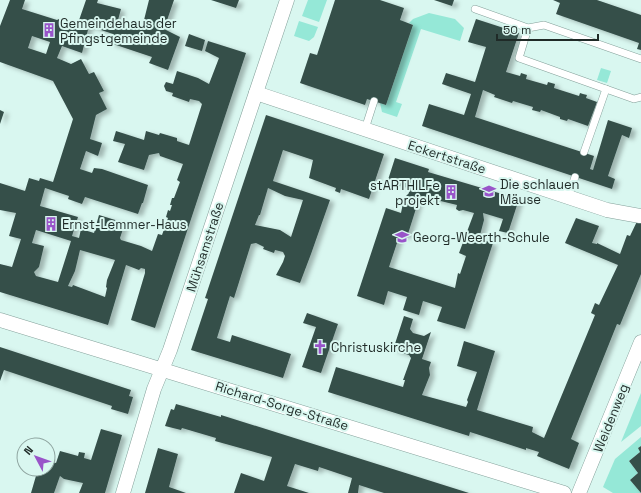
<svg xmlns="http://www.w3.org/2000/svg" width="641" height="493" viewBox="0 0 641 493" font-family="'Space Grotesk',sans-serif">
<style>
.green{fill:#95e8d7}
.building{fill:#364f4a;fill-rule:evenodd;filter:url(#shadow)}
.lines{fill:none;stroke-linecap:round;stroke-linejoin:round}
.lane-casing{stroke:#84a09a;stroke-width:8}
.street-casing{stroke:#84a09a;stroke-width:15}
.lane{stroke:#fff;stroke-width:7}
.street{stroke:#fff;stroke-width:14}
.labels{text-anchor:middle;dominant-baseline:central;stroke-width:4;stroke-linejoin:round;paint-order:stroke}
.poi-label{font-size:13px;fill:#1f2a27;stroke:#d9f7f0;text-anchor:start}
.street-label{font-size:13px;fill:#1f2a27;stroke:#d9f7f0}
</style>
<defs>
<filter id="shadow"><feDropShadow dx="4.5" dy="2.5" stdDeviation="2" flood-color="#0004"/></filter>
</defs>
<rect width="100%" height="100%" fill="#d9f7f0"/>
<g class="green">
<polygon points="308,0 327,0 319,22 302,16"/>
<polygon points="429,13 455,19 464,28 460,41 421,29 396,102 402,104 397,117 382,112 380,103 386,105 413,25 409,23 413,19"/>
<polygon points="299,21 318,27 314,37 309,41 294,36"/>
<polygon points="601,68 611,71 607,83 597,80"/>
<polygon points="641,393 641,426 621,442"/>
<polygon points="641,437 641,446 638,448 640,452 629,461 638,473 630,480 641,493 613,493 603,487 615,459"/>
</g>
<g class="building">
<path d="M10,0H25L22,9L57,20L59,19L60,21H65V23H71V25L77,26L86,0H98L97,3L121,9L118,20L142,28L149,0H174L164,29L180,37L168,70L149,63L152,57L110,43L113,34L89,26L82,53L62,46L57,58L71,64L81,59L89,74L94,72L104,91L99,93L107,109L96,115L90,139L102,143L98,156L86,151L80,169L92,173L94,168L102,169L148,185L143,203H142L138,214L85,197L82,204L68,199L69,196L45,188L40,206L78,217L72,236L79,238L81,229L94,233L99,215L125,223L120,238L121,240L141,246L152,251L158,234L162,235L168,218L166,217L168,210L170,211L172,205H170L172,198H174L180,182L177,180L183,164L160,156L159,153L149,155L144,170L118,162L125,144L113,141L116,131L144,140L146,131L159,135L160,133L177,138V141L189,145L202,104L199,101L190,99L189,102L172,96L173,93L166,91L164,86L166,82L173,84L177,71L198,78L209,84L219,58L205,51L208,41L246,53L155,328L131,320L145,273V269L141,268L139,270L126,265L108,325L0,292V264L12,267L21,239L9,236L16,213L0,210V183L25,191L29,178L39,181L40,178L53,182L73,119L53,81L0,62V26ZM32,36L50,42L46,54L28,48ZM36,230L71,241L58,282L36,276L34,272L39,267L44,246L32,243ZM80,250L115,260L107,280L106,287L107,288L105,297L73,285L72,287L68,286L75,271Z"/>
<polygon points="211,0 239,0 236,8"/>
<polygon points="335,0 380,0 404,8 400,20 413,25 386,105 367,99 365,105 300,83 310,53 317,55"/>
<polygon points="434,0 454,0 452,6"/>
<polygon points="553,0 597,0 641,15 641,50 637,49 639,43 556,14 560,3"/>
<polygon points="476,19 519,33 506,72 520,76 521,73 527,75 526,79 547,85 548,82 555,84 554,88 579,96 580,93 583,94 587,95 586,98 597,102 588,126 568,119 567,121 560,119 560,117 541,110 540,112 532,110 533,107 513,101 512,103 494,97 495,95 483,90 475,117 594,156 590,169 593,170 608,120 632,128 629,138 622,135 608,176 615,179 612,189 422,126 429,104 464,115 471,94 442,84 446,73 475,82 486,47 468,42"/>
<polygon points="189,34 205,40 202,51 185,46"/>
<polygon points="0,110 4,112 0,124"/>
<path d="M266,115L384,154L369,199L341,189L340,193L335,191L336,188L309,178L313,160L283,150L273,181L330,200L311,254L300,283L276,275L283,262L285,256L283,252L275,250L274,253L263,249L264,247L256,243L251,244L234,298L230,296L217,338L230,342L232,335L291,354L283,378L191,350L208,299L205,298ZM268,188L285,196L303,200L291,237L280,230L255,225L259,215H260Z"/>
<path d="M395,158L429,169L428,172L519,199L508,233L499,231L503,219L483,213L484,220L479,239L493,243L465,329L437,321L442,307L423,301L419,315L403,310L407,297L388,291L384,305L357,296L386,208L401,213L404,198L409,193L408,188L387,183ZM420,196L457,205L456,209L459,211L463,210L474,213L459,253L466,256L460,274L458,273L455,288L389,267L400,234L407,237Z"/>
<polygon points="641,213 641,274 620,325 617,324 571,439 579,443 569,469 537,456 539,452 526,448 526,450 470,432 469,436 328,392 336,367 403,387 405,380 403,380 411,358 409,355 393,350 404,316 413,319 410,329 413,333 424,336 431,332 422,359 431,362 429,368 430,375 422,395 466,407 468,402 467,400 477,372 457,366 464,341 495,351 477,410 533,427 532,432 544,438 595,315 591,313 595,303 599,305 618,265 565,243 576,218 599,226 592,243 597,244 597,243 620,254 627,235 630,236"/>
<polygon points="307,313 338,324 321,373 302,367 316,327 303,323"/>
<polygon points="0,347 131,390 129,396 133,397 128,414 111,409 112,406 4,370 0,381"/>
<polygon points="176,404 221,417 221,415 469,493 384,493 359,485 358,493 348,493 352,478 319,467 318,471 295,464 287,486 309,493 234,493 241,473 264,481 272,457 215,441 216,438 182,428 181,430 165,426 171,409 174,410"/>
<polygon points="101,429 122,435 105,493 79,493 83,483 64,479 60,476 54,493 31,493 38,469 48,469 48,461 56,463 60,451 78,456 79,452 85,453 84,458 91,460"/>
<polygon points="641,446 641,493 630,480 638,473 629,461 640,452 638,448"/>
<polygon points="158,448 178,454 169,487 186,493 145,493"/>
</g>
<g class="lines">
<defs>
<g id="lane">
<polyline points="475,9 528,28 544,25 641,59"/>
<polyline points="528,28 519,58 634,99 641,97"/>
<polyline points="365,129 374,101"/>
<polyline points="584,152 606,89"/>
<polyline points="568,197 575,177"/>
</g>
<g id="street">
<polyline points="256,93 607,210 640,216"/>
<polyline points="0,320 564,493"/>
<polyline points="123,493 154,389 170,350 287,0"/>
<polyline points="579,493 641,342"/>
</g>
</defs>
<use href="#lane" class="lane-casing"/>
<use href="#street" class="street-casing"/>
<use href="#lane" class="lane"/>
<use href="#street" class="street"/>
</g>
<defs>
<symbol id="building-bare" viewBox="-9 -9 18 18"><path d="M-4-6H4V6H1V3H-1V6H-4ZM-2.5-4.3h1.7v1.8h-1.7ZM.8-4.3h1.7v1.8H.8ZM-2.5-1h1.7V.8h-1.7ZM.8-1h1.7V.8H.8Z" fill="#9954c9" stroke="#d9f7f0" stroke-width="2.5" paint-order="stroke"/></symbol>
<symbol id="school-bare" viewBox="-9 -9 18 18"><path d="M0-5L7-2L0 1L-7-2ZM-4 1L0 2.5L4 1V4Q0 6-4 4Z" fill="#9954c9" stroke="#d9f7f0" stroke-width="2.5" paint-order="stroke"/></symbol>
<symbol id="church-bare" viewBox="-9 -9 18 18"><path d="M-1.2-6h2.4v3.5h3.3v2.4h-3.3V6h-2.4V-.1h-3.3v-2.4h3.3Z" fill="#9954c9" stroke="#d9f7f0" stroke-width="2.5" paint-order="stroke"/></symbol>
</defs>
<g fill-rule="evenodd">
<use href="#building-bare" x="39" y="20" width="20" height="20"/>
<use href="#school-bare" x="479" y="181" width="20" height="20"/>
<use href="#building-bare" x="441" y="182" width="20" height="20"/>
<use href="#building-bare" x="41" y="214" width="20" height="20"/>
<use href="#school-bare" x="392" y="227" width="20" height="20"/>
<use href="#church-bare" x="310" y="337" width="20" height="20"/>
</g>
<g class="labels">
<g class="poi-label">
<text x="60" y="23">Gemeindehaus der<tspan x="60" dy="15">Pfingstgemeinde</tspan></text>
<text x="500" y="184">Die schlauen<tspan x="500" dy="15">Mäuse</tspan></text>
<text x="440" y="185" text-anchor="end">stARTHILFe<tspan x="440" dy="15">projekt</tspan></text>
<text x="62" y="224">Ernst-Lemmer-Haus</text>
<text x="413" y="237">Georg-Weerth-Schule</text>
<text x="331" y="347">Christuskirche</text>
</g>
<g class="street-label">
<text transform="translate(447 157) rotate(18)">Eckertstraße</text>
<text transform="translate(205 247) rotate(-72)">Mühsamstraße</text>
<text transform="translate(282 406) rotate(17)">Richard-Sorge-Straße</text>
<text transform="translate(611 418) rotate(-68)">Weidenweg</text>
</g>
</g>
<g transform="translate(36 457) rotate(311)"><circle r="19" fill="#d9f7f0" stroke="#8fa5a0"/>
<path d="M0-3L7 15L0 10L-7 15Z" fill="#9954c9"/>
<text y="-6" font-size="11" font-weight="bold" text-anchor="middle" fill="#1f2a27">N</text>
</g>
<path d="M497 34v6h101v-6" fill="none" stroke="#1f2a27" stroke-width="2"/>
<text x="503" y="34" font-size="12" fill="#1f2a27" stroke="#d9f7f0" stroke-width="3" paint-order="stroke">50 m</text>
</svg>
